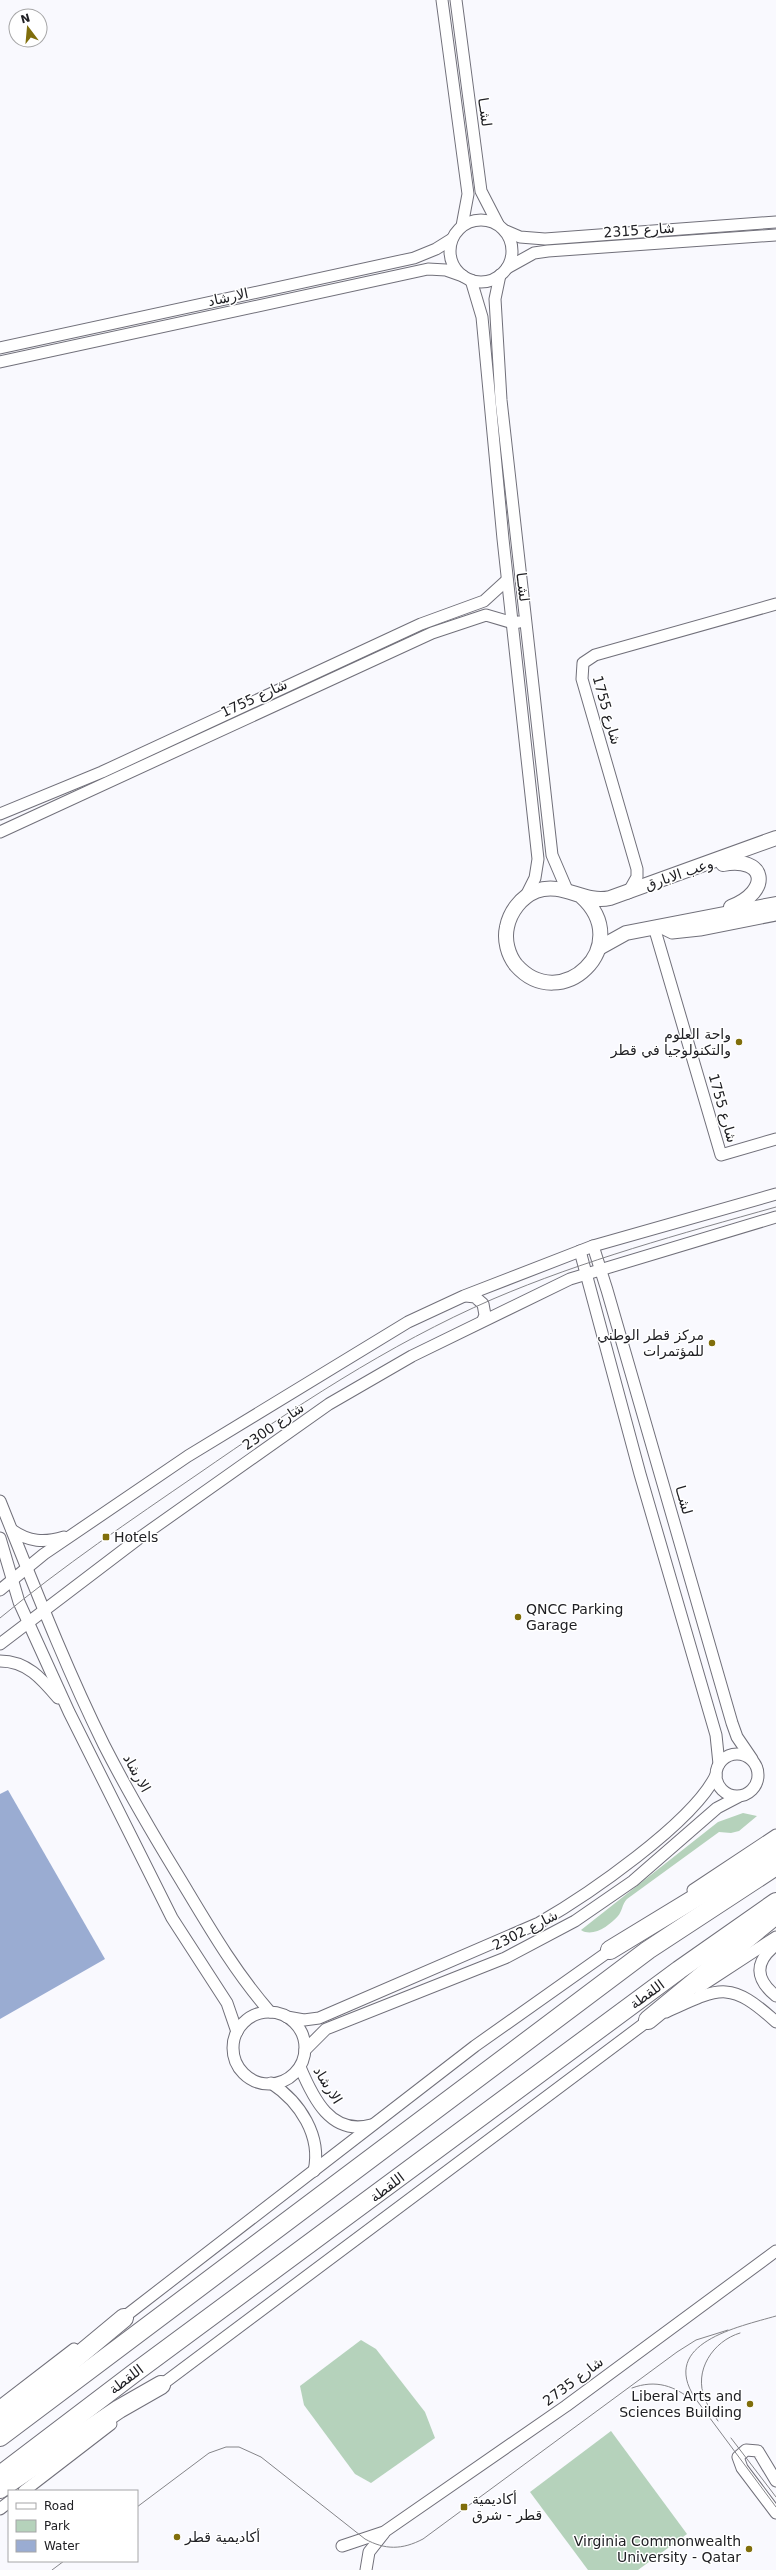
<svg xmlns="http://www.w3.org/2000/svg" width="776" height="2570" viewBox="0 0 776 2570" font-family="'DejaVu Sans',Vazirmatn,sans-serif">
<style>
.green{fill:#b5d2bb}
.water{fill:#9aacd2}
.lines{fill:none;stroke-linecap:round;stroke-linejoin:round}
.minor-casing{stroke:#71707a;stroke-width:13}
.tertiary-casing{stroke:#71707a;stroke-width:16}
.primary-casing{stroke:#71707a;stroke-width:20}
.minor{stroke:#fff;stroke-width:11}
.tertiary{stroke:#fff;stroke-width:14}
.primary{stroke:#fff;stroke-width:18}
.tram{stroke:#858589;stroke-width:1}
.poi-dot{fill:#806e0b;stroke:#fff;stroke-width:1.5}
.labels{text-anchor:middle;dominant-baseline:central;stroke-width:3;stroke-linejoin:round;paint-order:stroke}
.street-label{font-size:14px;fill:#202024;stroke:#fff}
.poi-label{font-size:14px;fill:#202024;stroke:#fff;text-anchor:end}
</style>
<rect width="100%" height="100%" fill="#f9f9fe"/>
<g class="green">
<path d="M743,1813L757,1816L739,1831L731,1833L719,1832L627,1899C622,1904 622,1912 618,1916C610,1925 593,1938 581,1930L718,1822Z"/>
<polygon points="361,2340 376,2349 425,2412 435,2438 371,2483 355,2474 304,2405 300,2386"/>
<polygon points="611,2431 687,2534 638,2570 588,2570 530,2492"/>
</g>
<polygon class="water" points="8,1790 105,1959 0,2019 0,1794"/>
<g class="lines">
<defs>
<g id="minor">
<polyline points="442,0 468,194 462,226"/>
<polyline points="456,0 481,191 498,224"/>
<circle cx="481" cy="251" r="31"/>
<polyline points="506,231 520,237 545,239 776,222"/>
<polyline points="507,268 534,253 548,251 776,235"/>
<polyline points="500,275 495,299 501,400 552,855 567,890"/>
<polyline points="471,280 482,317 503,539 538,859 535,878 526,896"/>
<polyline points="0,348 414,258 436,249 452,239"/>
<polyline points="0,362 428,269 446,270 463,276"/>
<polyline points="0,814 102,772 421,624 484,601 507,580"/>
<polyline points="0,832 432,633 486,615 513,623 519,622"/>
<polyline points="628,893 637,877 637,869 582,679 583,663 595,655 776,604"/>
<polyline points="658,926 672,933 700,930 776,915"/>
<polyline points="654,927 721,1155 776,1139"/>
<polyline points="593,1246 607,1290 732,1723 737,1737 752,1759"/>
<polyline points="580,1251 640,1474 716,1735 719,1764"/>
<polyline points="466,1296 475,1297 483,1304 485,1315 483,1320"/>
<path d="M0,1501C33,1583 65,1666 104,1745C128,1792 155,1838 182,1882C209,1927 235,1972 270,2012"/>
<path d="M12,1530C29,1542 44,1543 64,1537"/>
<polyline points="0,1538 19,1602 69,1712 172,1918 227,2003 237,2032"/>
<polyline points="0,1590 44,1554 188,1456 408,1322 464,1296 593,1246 776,1194"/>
<polyline points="0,1644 138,1539 329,1404 412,1356 570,1279 776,1217"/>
<path d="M0,1661C27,1661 42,1679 58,1698"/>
<circle cx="737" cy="1775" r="21"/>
<polyline points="693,1890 776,1835"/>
<path d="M776,1945C754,1962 755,1979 776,1996"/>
<polyline points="698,1988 776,1937"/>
<path d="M666,2012C720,1987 730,1980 776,2022"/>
<circle cx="269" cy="2048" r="36"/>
<path d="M287,2017L304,2020L319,2018L539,1923C586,1896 693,1823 716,1775"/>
<polyline points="305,2050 326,2029 505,1958 575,1921 633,1881 717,1808 738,1797"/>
<path d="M300,2067C313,2098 331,2136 371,2125"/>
<path d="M271,2083C300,2102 322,2136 314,2171"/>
<polyline points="119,2321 475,2046 615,1947"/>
<polyline points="156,2389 653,2017"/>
<polyline points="0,2406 74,2349"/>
<polyline points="776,2481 758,2451 746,2450 738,2457 742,2468 776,2513"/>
<polyline points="24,2491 111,2424"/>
<polyline points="0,2509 9,2502"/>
<polyline points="342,2546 384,2532 566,2406 776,2251"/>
<polyline points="366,2570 369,2552 384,2533"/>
</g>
<g id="tertiary">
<path d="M723,864C766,856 772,891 731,907"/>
<path d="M581,896C636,945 561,1016 516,965C508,955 504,940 507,927C510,912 521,897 536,891C563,881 583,904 610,898L776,838"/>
<polyline points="599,948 626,933 776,904"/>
</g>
<g id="primary">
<polyline points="610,1950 776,1849"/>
<polyline points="648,2020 771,1919"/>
<polyline points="0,2421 124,2318"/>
<polyline points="0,2437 648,1950 776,1866"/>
<polyline points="0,2475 133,2374 679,1970 776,1902"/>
<polyline points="0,2489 119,2409 161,2385"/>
</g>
</defs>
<use href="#minor" class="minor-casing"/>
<use href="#tertiary" class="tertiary-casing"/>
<use href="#primary" class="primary-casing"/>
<use href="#minor" class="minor"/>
<use href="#tertiary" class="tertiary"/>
<use href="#primary" class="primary"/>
<g class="tram">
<path d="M0,1618C63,1566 131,1520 198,1474C292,1409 387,1345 493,1299C584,1260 680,1234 776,1207"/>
<path d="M776,2316C738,2327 659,2343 695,2398L776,2507"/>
<path d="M632,2388C656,2379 675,2386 693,2401"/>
<path d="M718,2421C713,2414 708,2407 705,2399C693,2371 713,2341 740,2333"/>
<polyline points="731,2438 776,2497"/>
<path d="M137,2507L209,2453L226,2447H239L261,2457L365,2539C385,2550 402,2550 423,2539L677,2352L696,2340L728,2330"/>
<polyline points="52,2570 64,2561"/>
</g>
</g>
<g class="poi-dot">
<circle cx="739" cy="1042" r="4"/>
<circle cx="712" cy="1343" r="4"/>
<rect x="102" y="1533" width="8" height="8" rx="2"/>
<circle cx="518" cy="1617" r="4"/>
<circle cx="750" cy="2404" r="4"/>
<rect x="460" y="2503" width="8" height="8" rx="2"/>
<circle cx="177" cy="2537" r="4"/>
<circle cx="749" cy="2549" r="4"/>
</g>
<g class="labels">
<g class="street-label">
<text transform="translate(485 112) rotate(82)">لشــا</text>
<text transform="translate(639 230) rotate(-4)">شارع 2315</text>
<text transform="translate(228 297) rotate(-12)">الارشاد</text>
<text transform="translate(523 587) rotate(83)">لشــا</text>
<text transform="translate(254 698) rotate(-25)">شارع 1755</text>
<text transform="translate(607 710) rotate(74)">شارع 1755</text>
<text transform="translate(679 874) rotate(-19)">وعب الابارق</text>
<text transform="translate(723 1108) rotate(74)">شارع 1755</text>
<text transform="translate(273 1426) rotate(-35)">شارع 2300</text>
<text transform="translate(684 1500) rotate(74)">لشــا</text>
<text transform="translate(137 1773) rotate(61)">الارشاد</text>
<text transform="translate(525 1930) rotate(-27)">شارع 2302</text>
<text transform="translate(647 1994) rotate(-36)">اللقطة</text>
<text transform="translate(328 2085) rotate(58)">الارشاد</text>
<text transform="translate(387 2187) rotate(-37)">اللقطة</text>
<text transform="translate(126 2379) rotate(-37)">اللقطة</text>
<text transform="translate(573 2381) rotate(-37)">شارع 2735</text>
</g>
<g class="poi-label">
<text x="731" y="1034">واحة العلوم<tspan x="731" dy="16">والتكنولوجيا في قطر</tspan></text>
<text x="704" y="1335">مركز قطر الوطني<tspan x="704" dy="16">للمؤتمرات</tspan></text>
<text x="114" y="1537" text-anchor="start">Hotels</text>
<text x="526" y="1609" text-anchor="start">QNCC Parking<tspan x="526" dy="16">Garage</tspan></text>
<text x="742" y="2396">Liberal Arts and<tspan x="742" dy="16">Sciences Building</tspan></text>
<text x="472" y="2499" text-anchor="start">أكاديمية<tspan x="472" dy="16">قطر - شرق</tspan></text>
<text x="185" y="2537" text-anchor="start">أكاديمية قطر</text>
<text x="741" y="2541">Virginia Commonwealth<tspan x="741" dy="16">University - Qatar</tspan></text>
</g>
</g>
<rect x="8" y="2490" width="130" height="72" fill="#ffffff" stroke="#a6a6a7"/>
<rect x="16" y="2503" width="20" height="6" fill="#ffffff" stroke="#a6a6a7"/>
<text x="44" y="2510" font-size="12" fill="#202024">Road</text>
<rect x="16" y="2520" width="20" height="12" fill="#b5d2bb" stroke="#a6a6a7"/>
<text x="44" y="2530" font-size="12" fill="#202024">Park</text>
<rect x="16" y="2540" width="20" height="12" fill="#9aacd2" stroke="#a6a6a7"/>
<text x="44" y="2550" font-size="12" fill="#202024">Water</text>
<g transform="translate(28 28) rotate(344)"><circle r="19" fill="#ffffff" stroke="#a6a6a7"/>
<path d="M0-3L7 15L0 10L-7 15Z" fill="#806e0b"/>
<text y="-6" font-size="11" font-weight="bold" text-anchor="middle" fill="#202024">N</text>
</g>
</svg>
